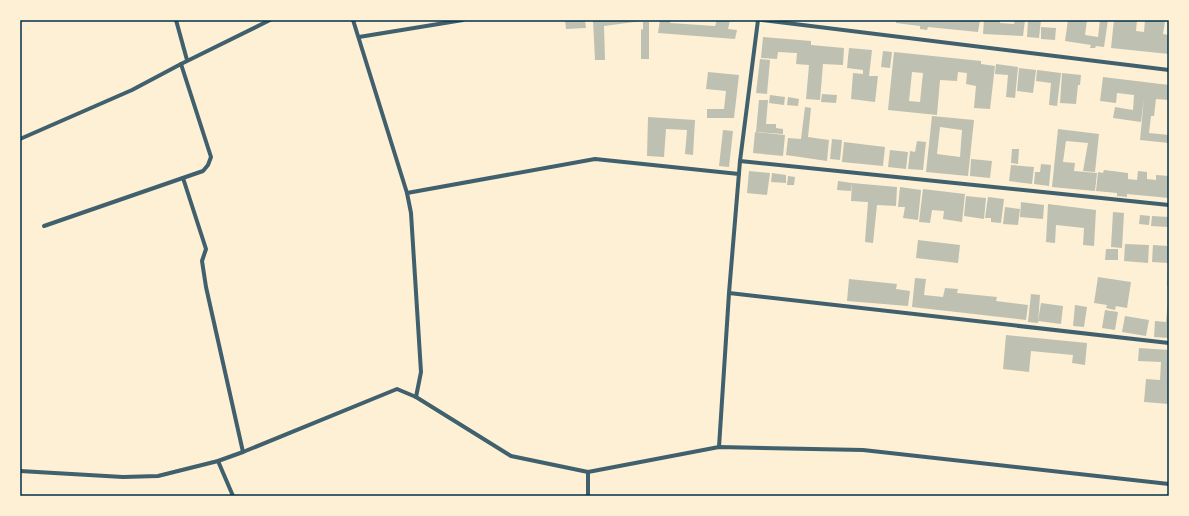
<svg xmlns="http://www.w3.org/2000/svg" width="1189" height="516" viewBox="0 0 1189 516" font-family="Rubik,sans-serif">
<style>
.building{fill:#bec0b2;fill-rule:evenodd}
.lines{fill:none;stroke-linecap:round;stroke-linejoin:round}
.minor{stroke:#3f606c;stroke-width:4}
.neatline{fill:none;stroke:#003049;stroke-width:1.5}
</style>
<rect width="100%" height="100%" fill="#fdf0d5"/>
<g class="building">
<polygon points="565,20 585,20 586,28 566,29"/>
<polygon points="593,20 642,20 642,21 604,26 605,60 595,60"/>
<polygon points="660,20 671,20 670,23 715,26 717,20 730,20 728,29 737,30 735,39 658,33"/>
<polygon points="896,20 980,20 978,32 928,27 927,30 920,29 920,26 896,23"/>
<polygon points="984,20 1000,20 1000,23 1014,24 1015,20 1025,20 1023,36 983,34"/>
<polygon points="1028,20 1041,20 1039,38 1027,37"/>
<polygon points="1068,20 1087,20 1085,35 1098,37 1100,20 1108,20 1104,47 1096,46 1095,48 1090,48 1091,45 1065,41"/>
<polygon points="1114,20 1137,20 1136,31 1144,32 1145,20 1165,21 1163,34 1169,35 1169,54 1111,48"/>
<polygon points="643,22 649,22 649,59 641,59 641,29 643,30"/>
<polygon points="1041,27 1056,28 1055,40 1041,39"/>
<polygon points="763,37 811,41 811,45 844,48 843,65 823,64 820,100 806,99 809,65 796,64 797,53 778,52 777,59 761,58"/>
<polygon points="849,48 872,50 869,76 878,76 875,102 851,99 853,73 863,74 863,70 847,68"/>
<polygon points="883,51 892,52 890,68 881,67"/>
<path d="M894,52L981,61V64L995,66L990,109L974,108L976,86L966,84L967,73L958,72L957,81L940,80L937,115L888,110ZM912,72L923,73L920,102L909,101Z"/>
<polygon points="760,59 770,60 767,94 756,93"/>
<polygon points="996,64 1018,67 1015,98 1006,97 1008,75 995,74"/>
<polygon points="1019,68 1036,70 1033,93 1017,91"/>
<polygon points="1037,70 1061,73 1057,106 1049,105 1051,83 1036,81"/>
<polygon points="708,72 739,75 734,118 707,118 707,109 724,109 726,91 706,89"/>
<polygon points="1062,73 1081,75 1080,85 1078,85 1076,104 1060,103"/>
<polygon points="1103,77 1169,85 1169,100 1156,99 1154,116 1151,116 1149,133 1169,135 1169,143 1140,140 1144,98 1141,122 1113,118 1115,107 1133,110 1134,95 1117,93 1116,103 1100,101"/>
<polygon points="822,94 837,95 836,103 821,102"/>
<polygon points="770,95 785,97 784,105 769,103"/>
<polygon points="788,97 799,99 798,106 787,105"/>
<polygon points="759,100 768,100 766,124 776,124 776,128 783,129 783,134 756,132"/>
<polygon points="805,107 811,108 808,137 829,140 827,161 786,155 788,138 801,139"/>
<path d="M932,116L974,120L968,176L926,172ZM940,127L962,130L960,157L937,154Z"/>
<polygon points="648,117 695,120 693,155 685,154 687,130 666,129 664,157 647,156"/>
<polygon points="1058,129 1099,134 1095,172 1083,171 1088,143 1066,141 1063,162 1075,163 1074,171 1097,173 1095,191 1052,187"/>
<polygon points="723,130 733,131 729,167 719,166"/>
<polygon points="755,132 785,135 783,156 753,153"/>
<polygon points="832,139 842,140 840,160 830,159"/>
<polygon points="917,141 926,142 923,170 908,169 910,151 915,152"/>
<polygon points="844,142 885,147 883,166 842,162"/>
<polygon points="1012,149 1019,149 1018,164 1011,163"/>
<polygon points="890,150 908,152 906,169 888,167"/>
<polygon points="971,159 992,161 990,178 970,176"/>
<polygon points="1041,164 1051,165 1049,186 1034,184 1035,172 1040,172"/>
<polygon points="1011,165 1034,167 1032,184 1009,181"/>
<polygon points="1104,170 1128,173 1128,179 1137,180 1138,171 1147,172 1147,179 1156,180 1156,175 1169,176 1169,198 1127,194 1127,197 1117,196 1117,193 1096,191 1098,172 1103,173"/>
<polygon points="749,171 770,173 767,195 747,193"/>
<polygon points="772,173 786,175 786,183 771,182"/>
<polygon points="788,176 795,177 794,185 787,185"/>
<polygon points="838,181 852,183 851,191 837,190"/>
<polygon points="852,183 897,187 896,206 877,205 873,243 865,242 868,202 851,201"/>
<polygon points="900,187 921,190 918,220 903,218 905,207 898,207"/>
<polygon points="923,189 965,194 962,222 943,219 944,211 932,210 930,223 919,222"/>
<polygon points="966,196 986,198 984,219 964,216"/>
<polygon points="988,197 1004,199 1001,223 991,222 991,218 985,218"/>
<polygon points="1021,202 1044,205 1043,219 1020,217"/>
<polygon points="1048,204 1096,210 1094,246 1083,245 1084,228 1056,225 1055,243 1046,242"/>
<polygon points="1005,207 1020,209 1018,225 1003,224"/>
<polygon points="1113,212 1124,213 1122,248 1111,247"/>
<polygon points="1140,215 1150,216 1149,225 1139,224"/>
<polygon points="1152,216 1169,217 1169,227 1151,226"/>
<polygon points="1168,228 1169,228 1169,245 1167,244"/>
<polygon points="918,240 960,245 958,263 916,258"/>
<polygon points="1125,244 1149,245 1148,263 1124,261"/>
<polygon points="1153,245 1169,246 1169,263 1152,262"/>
<polygon points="1106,249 1118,249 1118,260 1105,260"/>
<polygon points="1168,269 1169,269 1169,286 1167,286"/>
<polygon points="1098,277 1131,282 1127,308 1116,306 1115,310 1106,308 1107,305 1094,303"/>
<polygon points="915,278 926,279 924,295 943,297 945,288 958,289 957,293 997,297 996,301 1028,305 1026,320 912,307"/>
<polygon points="849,279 897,284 896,289 910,291 908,306 847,301"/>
<polygon points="1031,294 1040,295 1038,323 1028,322"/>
<polygon points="1168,301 1169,338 1154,337 1155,321 1166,322"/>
<polygon points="1041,303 1063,306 1061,324 1038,321"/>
<polygon points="1075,305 1087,307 1084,327 1073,326"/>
<polygon points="1105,310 1118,312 1115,330 1102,328"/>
<polygon points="1125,316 1149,320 1146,336 1122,332"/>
<polygon points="1006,335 1087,343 1085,365 1072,363 1073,355 1031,351 1029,372 1003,369"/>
<polygon points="1139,348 1169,350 1169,404 1144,402 1146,379 1160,380 1161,362 1138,361"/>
</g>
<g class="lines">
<g class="minor">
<polyline points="176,20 187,60"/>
<polyline points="353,20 407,193 411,213 421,372 416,397"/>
<polyline points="762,20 1169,70"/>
<polyline points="359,37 463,20"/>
<polyline points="181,64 270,20"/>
<polyline points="20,139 132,90 181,64 211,157 208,165 203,171 44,226"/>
<polyline points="740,161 1169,205"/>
<polyline points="183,178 206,249 202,261 206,287 243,452"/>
<polyline points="407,193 595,159 739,174"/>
<polyline points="729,293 1169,343"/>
<polyline points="719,447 729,293 740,161 758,20"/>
<polyline points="218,461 233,496"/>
<polyline points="20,471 123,477 158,476 218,461 243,452 397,389 416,397 511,456 588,472 719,447 863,450 1169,484"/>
<polyline points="588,496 588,472"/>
</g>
</g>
<rect width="1189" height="516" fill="none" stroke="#fdf0d5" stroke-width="42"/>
<rect x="21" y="21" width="1147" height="474" class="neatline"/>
</svg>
